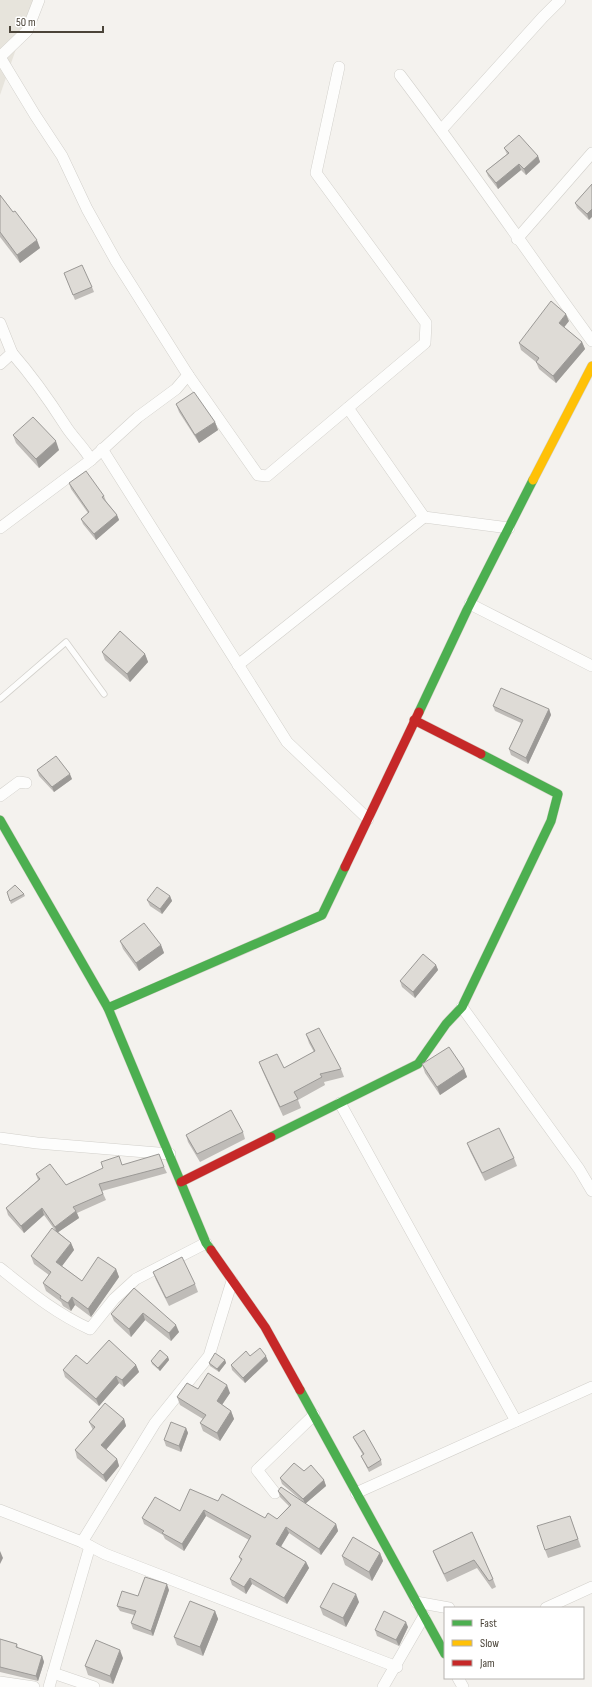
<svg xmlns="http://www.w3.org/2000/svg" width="592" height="1687" viewBox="0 0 592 1687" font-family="'Sofia Sans Condensed',sans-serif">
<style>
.residential{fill:#e7e4dc}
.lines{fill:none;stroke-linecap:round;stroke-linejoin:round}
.lane-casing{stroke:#d2d0cb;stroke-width:7}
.street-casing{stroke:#d2d0cb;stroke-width:12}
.fast-casing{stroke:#d3cfc5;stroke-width:10}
.slow-casing{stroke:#d3cfc5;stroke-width:10}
.jam-casing{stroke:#d3cfc5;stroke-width:10}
.lane{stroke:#fdfdfc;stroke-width:5.5}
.street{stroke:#fdfdfc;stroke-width:11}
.fast{stroke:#4caf50;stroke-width:9}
.slow{stroke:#ffc107;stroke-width:9}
.jam{stroke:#c62828;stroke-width:9}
.wall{fill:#bfbcb8}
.shaded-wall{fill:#9b9996}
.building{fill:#dedbd6;stroke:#9b9996}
</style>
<rect width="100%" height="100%" fill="#f4f2ee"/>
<polygon class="residential" points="0,0 33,0 0,95"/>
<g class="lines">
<defs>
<polyline id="lane" points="0,699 66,642 104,694"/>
<g id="street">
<polyline points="0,57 35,115 62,156 87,209 116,261 188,375 176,389 138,417 91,460 0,528"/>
<polyline points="0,57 27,31 39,0"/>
<path d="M400,75C466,162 527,252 592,341"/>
<polyline points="442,129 543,17 560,0"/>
<polyline points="517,239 592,153"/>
<polyline points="0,323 12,353 0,364"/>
<path d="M12,353C32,376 49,400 65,425C73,438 84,447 91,460"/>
<polyline points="188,375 258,475 267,476 425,343 426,323 316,173 339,67"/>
<polyline points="102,449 287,742 368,819"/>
<polyline points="424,517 509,528"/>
<polyline points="470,604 592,666"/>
<polyline points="238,665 424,517 348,408"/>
<polyline points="0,796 19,782 26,783"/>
<polyline points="462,1007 579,1169 592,1191"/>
<polyline points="340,1103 516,1421"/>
<polyline points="0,1138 37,1143 170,1154"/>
<path d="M0,1268C30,1292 55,1313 90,1329L114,1299L136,1279L206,1243"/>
<polyline points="275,1493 257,1470 314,1415"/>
<polyline points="356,1493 592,1387"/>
<polyline points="0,1510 82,1542 105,1554 397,1667"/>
<polyline points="82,1542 155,1423 209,1356 232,1281"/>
<polyline points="416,1602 449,1608"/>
<polyline points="546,1608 592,1587"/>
<polyline points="53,1673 94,1687"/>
<polyline points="458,1678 463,1687"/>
<polyline points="0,1682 34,1687"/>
<polyline points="49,1687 90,1546"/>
<polyline points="383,1687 424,1616"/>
</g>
<g id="fast">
<polyline points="419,712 467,610 533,480"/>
<polyline points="0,820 108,1008 206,1243 211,1250"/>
<polyline points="108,1008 322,915 345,867"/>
<polyline points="271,1137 418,1064 446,1024 462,1007 551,821 558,794 481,754"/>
<polyline points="300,1390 445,1654"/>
</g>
<polyline id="slow" points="533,480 592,366"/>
<g id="jam">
<polyline points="414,720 481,754"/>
<polyline points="345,867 419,712"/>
<polyline points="181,1182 271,1137"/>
<polyline points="211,1250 265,1327 300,1390"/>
</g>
</defs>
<use href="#lane" class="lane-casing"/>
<use href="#street" class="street-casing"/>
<use href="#fast" class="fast-casing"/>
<use href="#slow" class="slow-casing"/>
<use href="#jam" class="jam-casing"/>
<use href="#lane" class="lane"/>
<use href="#street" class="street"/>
<use href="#fast" class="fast"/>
<use href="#slow" class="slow"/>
<use href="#jam" class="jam"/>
</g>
<g class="wall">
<polygon points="504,148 538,156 540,162 526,175 521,170 498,189 488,176 486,171 507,154"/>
<polygon points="592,184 589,220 577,208 575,203"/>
<polygon points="0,195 40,248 20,263 0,237"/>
<polygon points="64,273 92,287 94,292 75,300"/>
<polygon points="569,321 564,327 582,342 585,349 556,383 539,369 536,362 521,350 519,343"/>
<polygon points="176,404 215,422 218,430 199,443 179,412"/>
<polygon points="13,435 59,450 39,468 16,443"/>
<polygon points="69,483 104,496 106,501 117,515 119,520 96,540 83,524 81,519 88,513 71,489"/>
<polygon points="102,652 145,654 148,662 130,682 105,660"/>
<polygon points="493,706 549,709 551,715 528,764 511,755 509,749 521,723 495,711"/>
<polygon points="37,770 72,779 54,792 39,776"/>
<polygon points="7,892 24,894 25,896 11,904"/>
<polygon points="170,896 172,901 162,914 150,906 147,900"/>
<polygon points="120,941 161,945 164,953 139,971 123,949"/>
<polygon points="436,965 438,970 415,998 402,987 400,981"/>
<polygon points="306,1034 341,1069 344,1077 324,1082 325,1085 298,1100 301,1108 283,1116 262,1070 259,1062 284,1068 314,1052 309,1043"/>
<polygon points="422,1064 464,1069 467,1077 440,1095 425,1073"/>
<polygon points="243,1132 245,1139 200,1162 188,1142 186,1135"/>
<polygon points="467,1143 514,1158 517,1166 485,1181 470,1151"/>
<polygon points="122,1165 164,1167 167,1173 102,1191 106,1200 77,1213 79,1218 58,1232 71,1243 74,1250 62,1266 82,1281 116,1269 119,1277 91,1317 75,1305 71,1311 63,1306 61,1302 46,1291 43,1283 49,1275 34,1264 31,1256 55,1230 44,1215 24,1233 8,1215 6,1208 38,1180 36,1174 66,1185"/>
<polygon points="153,1272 195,1284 198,1292 169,1306 156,1280"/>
<polygon points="134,1288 179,1332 171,1341 145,1320 131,1337 114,1321 111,1314"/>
<polygon points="250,1356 268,1361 245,1383 232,1370 231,1365"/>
<polygon points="168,1357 169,1360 160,1371 152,1364 151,1361"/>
<polygon points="225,1360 226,1363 219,1372 210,1366 209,1363"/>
<polygon points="87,1364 136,1365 139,1372 124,1387 119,1383 99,1406 65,1377 63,1370"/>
<polygon points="198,1389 230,1393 222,1405 231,1411 234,1419 220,1441 203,1431 200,1423 203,1419 180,1405 177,1397"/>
<polygon points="124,1419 126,1426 106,1450 117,1459 119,1466 106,1482 77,1458 75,1450 93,1430 89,1422"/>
<polygon points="186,1428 188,1433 181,1452 166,1446 164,1440"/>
<polygon points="353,1437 381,1460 382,1465 369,1472 361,1456 363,1455 355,1441"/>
<polygon points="304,1471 324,1480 326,1486 305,1504 336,1524 338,1531 321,1555 289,1533 281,1546 306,1562 309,1568 287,1604 252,1584 246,1594 232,1585 230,1579 241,1561 239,1557 249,1540 206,1516 184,1551 165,1539 163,1535 144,1524 142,1518 180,1511 218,1501 265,1518 277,1519 289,1506 280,1497 278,1491 302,1501 282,1484 280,1478"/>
<polygon points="570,1516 581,1547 548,1558 545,1550"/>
<polygon points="472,1532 493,1579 496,1587 492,1589 477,1568 447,1582 436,1559 433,1551"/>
<polygon points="380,1553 383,1561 372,1581 345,1565 342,1556"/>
<polygon points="169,1590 153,1636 133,1629 131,1623 134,1615 120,1611 117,1606 138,1596"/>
<polygon points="359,1602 346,1627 323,1615 320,1607"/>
<polygon points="215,1611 218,1619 203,1656 177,1645 174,1637"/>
<polygon points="408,1627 399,1646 377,1636 375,1630"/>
<polygon points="0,1639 17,1644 18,1648 42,1656 44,1662 38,1681 0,1672"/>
<polygon points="123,1658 113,1684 88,1675 85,1666"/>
</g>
<g class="shaded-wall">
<polygon points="538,156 540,162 526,175 524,169"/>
<polygon points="519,164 521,170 498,189 496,183"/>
<polygon points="592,209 592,217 589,220 587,214"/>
<polygon points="37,240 40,248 20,263 17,255"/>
<polygon points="566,314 569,321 562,330 559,323"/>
<polygon points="582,342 585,349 556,383 553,376"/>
<polygon points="215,422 218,430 199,443 195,435"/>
<polygon points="56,441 59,450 39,468 36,459"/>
<polygon points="117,515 119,520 96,540 94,534"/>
<polygon points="145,654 148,662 130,682 127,674"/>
<polygon points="549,709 551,715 528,764 526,758"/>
<polygon points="70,774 72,779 54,792 52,787"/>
<polygon points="170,896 172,901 162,914 160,909"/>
<polygon points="161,945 164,953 139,971 136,963"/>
<polygon points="436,965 438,970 415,998 413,992"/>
<polygon points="464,1069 467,1077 440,1095 437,1087"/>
<polygon points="42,1208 44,1215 24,1233 21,1226"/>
<polygon points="76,1211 79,1218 57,1233 55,1227"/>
<polygon points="71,1243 74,1250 59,1270 56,1262"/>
<polygon points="116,1269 119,1277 91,1317 88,1309"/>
<polygon points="72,1297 75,1305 71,1311 68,1303"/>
<polygon points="143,1313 145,1320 131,1337 129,1329"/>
<polygon points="176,1325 179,1332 171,1341 169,1333"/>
<polygon points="266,1356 268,1361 245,1383 243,1378"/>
<polygon points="168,1357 169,1360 160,1371 158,1368"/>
<polygon points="225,1360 226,1363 219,1372 217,1369"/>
<polygon points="136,1365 139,1372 124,1387 122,1380"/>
<polygon points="116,1376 119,1383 99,1406 96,1399"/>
<polygon points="227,1385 230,1393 219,1409 217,1401"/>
<polygon points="231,1411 234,1419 220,1441 217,1433"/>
<polygon points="124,1419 126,1426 103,1453 101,1445"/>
<polygon points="186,1428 188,1433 181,1452 179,1446"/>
<polygon points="117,1459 119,1466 106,1482 103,1475"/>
<polygon points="324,1480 326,1486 305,1504 303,1499"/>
<polygon points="204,1510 206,1516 184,1551 182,1544"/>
<polygon points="336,1524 338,1531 321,1555 319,1549"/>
<polygon points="286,1527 289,1533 279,1550 276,1544"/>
<polygon points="0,1551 3,1558 0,1564"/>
<polygon points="380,1553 383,1561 372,1581 369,1572"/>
<polygon points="306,1562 309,1568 287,1604 284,1598"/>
<polygon points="250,1578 252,1584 246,1594 244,1587"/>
<polygon points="167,1584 169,1590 153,1636 151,1631"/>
<polygon points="356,1594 359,1602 346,1627 343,1618"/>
<polygon points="215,1611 218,1619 203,1656 200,1647"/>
<polygon points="406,1622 408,1627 399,1646 396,1640"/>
<polygon points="120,1650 123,1658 113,1684 110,1676"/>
<polygon points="42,1656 44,1662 38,1681 36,1676"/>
</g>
<g class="building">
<polygon points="519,135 538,156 524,169 519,164 496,183 486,171 509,153 504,148"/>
<polygon points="592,184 592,209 587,214 575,203"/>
<polygon points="0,195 13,212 15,211 37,240 17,255 0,232"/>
<polygon points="82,265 92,287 73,295 64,273"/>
<polygon points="551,301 566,314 559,323 582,342 553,376 536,362 539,358 519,343"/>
<polygon points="194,392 215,422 195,435 176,404"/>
<polygon points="33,417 56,441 36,459 13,435"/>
<polygon points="86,471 104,496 102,497 117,515 94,534 81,519 89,512 69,483"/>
<polygon points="120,631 145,654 127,674 102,652"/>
<polygon points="501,688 549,709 526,758 509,749 523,720 493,706"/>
<polygon points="56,756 70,774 52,787 37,770"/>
<polygon points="15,885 24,894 10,901 7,892"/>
<polygon points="157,887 170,896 160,909 147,900"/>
<polygon points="144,923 161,945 136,963 120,941"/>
<polygon points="423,954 436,965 413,992 400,981"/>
<polygon points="319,1028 341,1069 320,1074 322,1077 294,1092 298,1099 280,1107 259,1062 277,1054 284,1068 315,1051 306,1034"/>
<polygon points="449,1047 464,1069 437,1087 422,1064"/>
<polygon points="231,1110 243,1132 197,1154 186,1135"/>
<polygon points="499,1128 514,1158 482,1173 467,1143"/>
<polygon points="159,1154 164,1167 99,1184 103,1194 73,1207 76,1211 55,1227 42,1208 21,1226 6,1208 40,1179 36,1174 50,1164 66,1185 103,1168 101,1162 119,1156 122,1165"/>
<polygon points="52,1228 71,1243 56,1262 82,1281 98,1257 116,1269 88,1309 72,1297 68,1303 66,1302 60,1298 61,1296 43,1283 51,1272 31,1256"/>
<polygon points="182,1257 195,1284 166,1298 153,1272"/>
<polygon points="134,1288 176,1325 169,1333 143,1313 129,1329 111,1314"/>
<polygon points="109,1340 136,1365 122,1380 116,1376 96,1399 63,1370 76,1355 87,1364"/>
<polygon points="260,1348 266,1356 243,1378 231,1365 246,1351 250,1356"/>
<polygon points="160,1350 168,1357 158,1368 151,1361"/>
<polygon points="215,1353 225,1360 217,1369 209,1363"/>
<polygon points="208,1373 227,1385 217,1401 231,1411 217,1433 200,1423 206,1415 177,1397 187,1383 198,1389"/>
<polygon points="105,1403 124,1419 101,1445 117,1459 103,1475 75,1450 95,1427 89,1422"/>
<polygon points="171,1422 186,1428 179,1446 164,1440"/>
<polygon points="364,1430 381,1460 368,1468 361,1456 364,1454 353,1437"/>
<polygon points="294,1463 304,1471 311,1465 324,1480 303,1499 280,1478"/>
<polygon points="281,1487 336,1524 319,1549 286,1527 276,1544 306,1562 284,1598 250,1578 244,1587 230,1579 242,1559 239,1557 251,1536 204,1510 182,1544 162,1533 164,1531 142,1518 155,1497 180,1511 190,1489 218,1501 222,1494 265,1518 268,1513 277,1519 291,1505 278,1491"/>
<polygon points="570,1516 578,1539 545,1550 537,1526"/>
<polygon points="472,1532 493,1579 489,1581 474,1560 444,1574 433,1551"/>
<polygon points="353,1537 380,1553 369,1572 342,1556"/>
<polygon points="145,1577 167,1584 151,1631 131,1623 136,1611 117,1606 122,1591 138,1596"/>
<polygon points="333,1583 356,1594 343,1618 320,1607"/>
<polygon points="190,1601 215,1611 200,1647 174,1637"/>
<polygon points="384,1611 406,1622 396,1640 375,1630"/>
<polygon points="0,1639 17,1644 16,1647 42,1656 36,1676 0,1667"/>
<polygon points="96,1640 120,1650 110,1676 85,1666"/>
</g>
<rect x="444" y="1607" width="140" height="72" fill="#ffffff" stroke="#b7b4b0"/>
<rect x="452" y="1620" width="20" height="6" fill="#4caf50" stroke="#b7b4b0"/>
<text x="480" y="1627" font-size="12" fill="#4b4439">Fast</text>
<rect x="452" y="1640" width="20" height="6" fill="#ffc107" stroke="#b7b4b0"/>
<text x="480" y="1647" font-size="12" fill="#4b4439">Slow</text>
<rect x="452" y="1660" width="20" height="6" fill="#c62828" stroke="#b7b4b0"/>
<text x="480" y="1667" font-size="12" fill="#4b4439">Jam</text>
<path d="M10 26v6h93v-6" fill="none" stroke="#4b4439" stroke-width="2"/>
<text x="16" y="26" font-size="12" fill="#4b4439" stroke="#ffffff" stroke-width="3" paint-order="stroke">50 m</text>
</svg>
